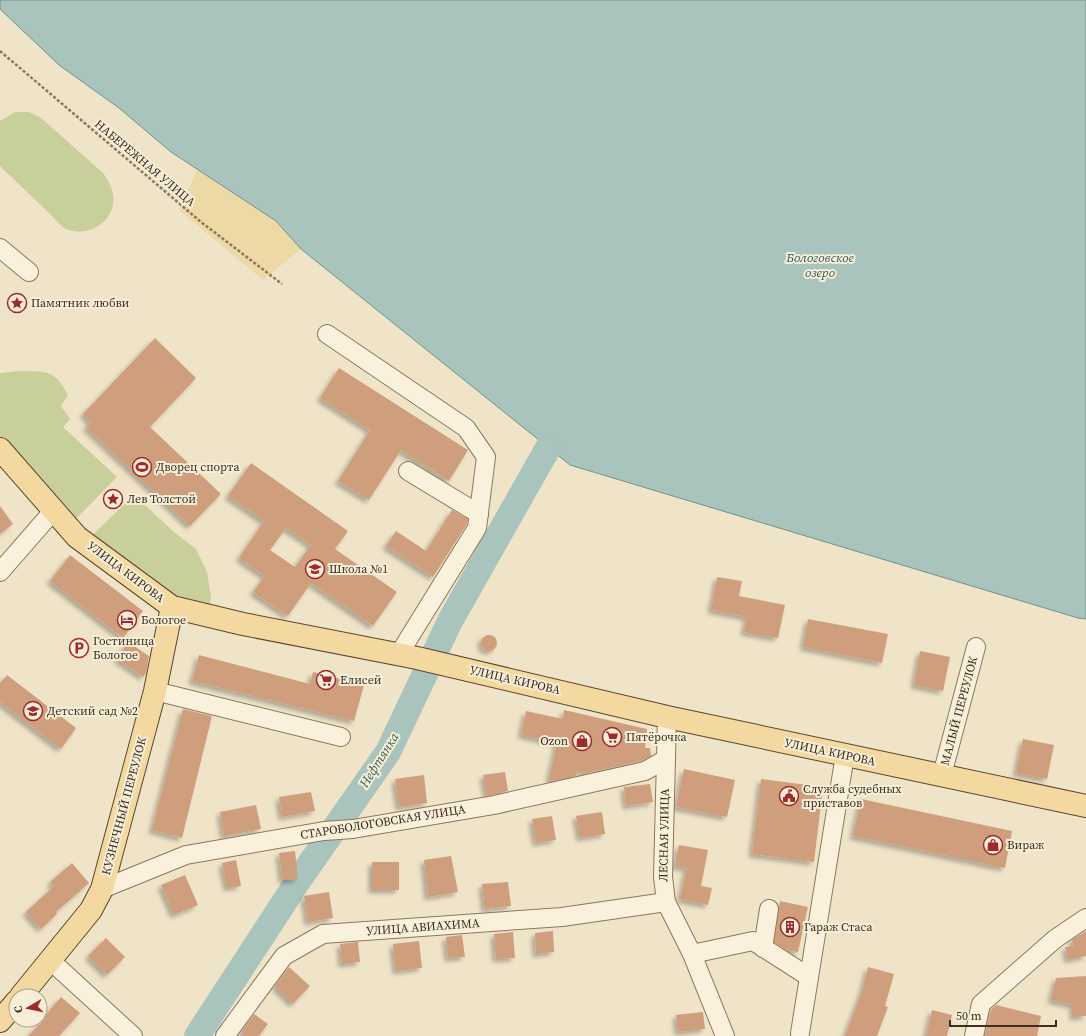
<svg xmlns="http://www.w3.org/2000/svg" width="1086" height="1036" viewBox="0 0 1086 1036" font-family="'Source Serif 4',serif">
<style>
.green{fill:#c9cf9b}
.sand{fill:#ecd9a5}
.water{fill:#a9c4bc;stroke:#6f938a}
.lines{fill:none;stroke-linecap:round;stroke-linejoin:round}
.river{stroke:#a9c4bc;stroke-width:26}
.building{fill:#cf9f7d;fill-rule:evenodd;filter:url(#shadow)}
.minor-casing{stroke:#8d765c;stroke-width:20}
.major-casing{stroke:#5b4430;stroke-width:24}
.path{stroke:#8d765c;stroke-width:2.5;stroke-dasharray:3 2;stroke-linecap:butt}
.minor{stroke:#faf1dc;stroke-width:18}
.major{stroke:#f3d9a0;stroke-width:22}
.labels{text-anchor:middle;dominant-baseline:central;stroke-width:4;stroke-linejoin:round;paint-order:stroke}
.street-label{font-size:12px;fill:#3d2e20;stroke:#f7eed8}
.poi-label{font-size:12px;fill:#3d2e20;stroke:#f7eed8;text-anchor:start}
.water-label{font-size:13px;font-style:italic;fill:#2f5d5a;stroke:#f7eed8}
</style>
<defs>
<filter id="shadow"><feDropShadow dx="-3.5" dy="3.5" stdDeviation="2" flood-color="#0004"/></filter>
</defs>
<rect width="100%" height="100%" fill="#f0e4c8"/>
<g class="green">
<path d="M15,112H29L40,117L103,173C108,180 112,186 113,195C117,220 89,239 66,229C61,227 55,219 51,215C34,199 17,182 0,166V121Z"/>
<path d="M20,371C48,372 54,369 68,395L61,406L70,419L63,427L117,477L68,527L0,450V373Z"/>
<polygon points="134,495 174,532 196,549 207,572 211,597 209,609 183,601 84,543"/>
</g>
<polygon class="sand" points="197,170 276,221 301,249 263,280 179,210"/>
<polygon class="water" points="0,0 1086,0 1086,619 1078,618 570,465 301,249 276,221 171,152 119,108 59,65 0,9"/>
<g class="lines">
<polyline class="river" points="197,1036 298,881 388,752 450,621 548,448"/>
</g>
<g class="building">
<polygon points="155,338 196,378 150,427 221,494 190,526 86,427 91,422 83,414"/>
<polygon points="339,368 468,450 449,481 401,450 369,500 338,481 370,430 320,398"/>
<path d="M251,463L348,531L335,549L397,592L373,626L311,583L288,616L253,592L265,576L239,558L264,521L228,496ZM286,528L311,545L295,567L270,550Z"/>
<polygon points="0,506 13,524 0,534"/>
<polygon points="452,510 468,519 467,524 433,577 386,546 396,531 426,551"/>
<polygon points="70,555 143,611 123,638 50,581"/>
<polygon points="717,577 742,581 739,596 785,605 778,638 744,632 747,617 711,610"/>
<polygon points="808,619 888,634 882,663 803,647"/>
<circle cx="489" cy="643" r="8"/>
<polygon points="128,642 149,656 146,673 143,677 117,659"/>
<polygon points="920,651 950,657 943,691 914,685"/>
<polygon points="199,655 310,684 313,672 364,685 354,721 192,681"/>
<polygon points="7,675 76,728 61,749 0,702 0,683"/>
<polygon points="183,709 212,716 182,838 152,830"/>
<polygon points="564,710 647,729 645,748 650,748 651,756 641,761 587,773 577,771 576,776 555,781 549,779 557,743 521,735 526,711 563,719"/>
<polygon points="1023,739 1054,745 1047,779 1016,773"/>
<polygon points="684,769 735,780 727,817 676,807"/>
<polygon points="505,772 508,791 487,796 483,775"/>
<polygon points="424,775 427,803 399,807 395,779"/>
<polygon points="761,779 823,787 814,862 752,854"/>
<polygon points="650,784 653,802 626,806 624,787"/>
<polygon points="311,792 315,811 282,817 279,797"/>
<polygon points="861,799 1012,831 1005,868 853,836"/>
<polygon points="256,805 261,829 224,836 220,812"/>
<polygon points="602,812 605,834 580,838 576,816"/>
<polygon points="552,816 556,840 536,843 532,819"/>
<polygon points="679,845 708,850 701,886 712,888 708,905 680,899 687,868 675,866"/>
<polygon points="295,851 298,879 282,880 279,853"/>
<polygon points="451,856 458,892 428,897 424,860"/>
<polygon points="236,860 241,886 227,888 222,863"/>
<rect x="372" y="862" width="27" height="28"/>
<polygon points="72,863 89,883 56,912 57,914 41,929 26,912 54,886 50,882"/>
<polygon points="185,875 198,905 174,915 161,885"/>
<polygon points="508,882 511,906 485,909 482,884"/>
<polygon points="329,892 333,918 308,922 304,896"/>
<polygon points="780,901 808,907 798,952 786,950 774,942"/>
<polygon points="553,931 554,952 536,954 535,933"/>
<polygon points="1086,931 1086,956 1068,960 1065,947 1073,946 1072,940"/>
<polygon points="513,932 515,958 496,959 494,934"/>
<polygon points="462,935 465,957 448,958 446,937"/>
<polygon points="106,938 125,957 107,975 88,956"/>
<polygon points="419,941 422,968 396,971 393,944"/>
<polygon points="358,942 360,962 342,964 340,944"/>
<polygon points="289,967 310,986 293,1004 275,986"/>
<polygon points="868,967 894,974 885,1006 888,1007 877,1036 845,1036 862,991"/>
<polygon points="1086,976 1086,1016 1073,1017 1073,1005 1051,1000 1056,978"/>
<polygon points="61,997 80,1013 59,1036 28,1036 46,1018 44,1017"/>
<polygon points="996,1005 1041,1016 1037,1036 985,1036 991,1010"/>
<polygon points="932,1010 952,1015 947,1036 926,1036"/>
<polygon points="703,1012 705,1029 678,1032 676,1015"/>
<polygon points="254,1014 268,1024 259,1036 247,1036 241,1032"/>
</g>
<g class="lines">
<defs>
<g id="minor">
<polyline points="0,248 29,272"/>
<polyline points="327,334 466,428 486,457 477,528 399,654"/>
<polyline points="408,471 479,514"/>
<polyline points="0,572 54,510"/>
<polyline points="155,691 341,737"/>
<polyline points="667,717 663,877 666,902 692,954 725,1036"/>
<polyline points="942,775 976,647"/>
<polyline points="102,889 186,855 324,831 353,829 494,805 645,771 666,759"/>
<polyline points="763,948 769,909"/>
<polyline points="692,954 753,941 809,977"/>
<polyline points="51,961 133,1036"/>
<polyline points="800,1033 845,755"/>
<polyline points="225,1036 284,956 323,934 562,917 666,902"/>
<polyline points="974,1036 981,1004 1055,939 1086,918"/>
</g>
<g id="major">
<polyline points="0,449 77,537 172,607 243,624 417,658 667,717 1086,806"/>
<polyline points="21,996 91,910 102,889 155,691 172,607"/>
<polyline points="0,1021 16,1002"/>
</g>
</defs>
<use href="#minor" class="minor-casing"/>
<use href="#major" class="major-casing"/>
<polyline class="path" points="0,51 201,222 282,284"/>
<use href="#minor" class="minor"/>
<use href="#major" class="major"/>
</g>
<defs>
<symbol id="sight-ring" viewBox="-11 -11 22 22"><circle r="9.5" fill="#f7eed8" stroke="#9e2a2b" stroke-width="1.5"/><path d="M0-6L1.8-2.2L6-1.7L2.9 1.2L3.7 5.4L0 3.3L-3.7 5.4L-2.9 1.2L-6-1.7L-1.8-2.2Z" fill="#9e2a2b"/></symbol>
<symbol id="stadium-ring" viewBox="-11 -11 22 22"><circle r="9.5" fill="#f7eed8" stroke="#9e2a2b" stroke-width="1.5"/><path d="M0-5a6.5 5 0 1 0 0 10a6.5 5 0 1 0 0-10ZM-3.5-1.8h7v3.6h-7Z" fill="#9e2a2b"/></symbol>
<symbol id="school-ring" viewBox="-11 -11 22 22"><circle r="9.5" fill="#f7eed8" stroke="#9e2a2b" stroke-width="1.5"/><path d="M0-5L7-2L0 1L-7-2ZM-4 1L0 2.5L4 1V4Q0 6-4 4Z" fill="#9e2a2b"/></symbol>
<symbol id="hotel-ring" viewBox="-11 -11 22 22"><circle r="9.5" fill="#f7eed8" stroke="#9e2a2b" stroke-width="1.5"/><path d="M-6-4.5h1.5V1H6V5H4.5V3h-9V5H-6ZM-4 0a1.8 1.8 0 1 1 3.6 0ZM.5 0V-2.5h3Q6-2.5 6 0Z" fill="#9e2a2b"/></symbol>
<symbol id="parking-ring" viewBox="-11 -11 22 22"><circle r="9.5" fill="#f7eed8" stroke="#9e2a2b" stroke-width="1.5"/><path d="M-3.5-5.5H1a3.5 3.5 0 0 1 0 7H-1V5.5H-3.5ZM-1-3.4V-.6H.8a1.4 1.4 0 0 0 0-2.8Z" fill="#9e2a2b"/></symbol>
<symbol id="supermarket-ring" viewBox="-11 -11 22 22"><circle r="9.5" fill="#f7eed8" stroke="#9e2a2b" stroke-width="1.5"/><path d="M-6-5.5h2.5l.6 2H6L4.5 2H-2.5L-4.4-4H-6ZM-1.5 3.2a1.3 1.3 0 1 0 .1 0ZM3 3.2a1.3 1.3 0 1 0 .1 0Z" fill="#9e2a2b"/></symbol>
<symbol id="shop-ring" viewBox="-11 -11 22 22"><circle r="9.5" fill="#f7eed8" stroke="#9e2a2b" stroke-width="1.5"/><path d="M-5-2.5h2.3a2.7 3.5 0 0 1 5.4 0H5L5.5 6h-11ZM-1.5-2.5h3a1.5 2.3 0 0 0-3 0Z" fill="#9e2a2b"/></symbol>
<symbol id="civic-ring" viewBox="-11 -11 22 22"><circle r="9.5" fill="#f7eed8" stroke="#9e2a2b" stroke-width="1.5"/><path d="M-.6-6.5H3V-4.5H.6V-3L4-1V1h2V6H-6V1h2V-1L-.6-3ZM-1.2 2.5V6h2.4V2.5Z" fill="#9e2a2b"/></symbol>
<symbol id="building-ring" viewBox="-11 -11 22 22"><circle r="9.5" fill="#f7eed8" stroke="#9e2a2b" stroke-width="1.5"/><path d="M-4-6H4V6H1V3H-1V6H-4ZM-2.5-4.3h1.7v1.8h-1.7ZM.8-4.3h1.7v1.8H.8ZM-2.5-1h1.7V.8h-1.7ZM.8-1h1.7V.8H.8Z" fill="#9e2a2b"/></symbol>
</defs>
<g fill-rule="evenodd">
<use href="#sight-ring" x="6" y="292" width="22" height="22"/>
<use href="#stadium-ring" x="131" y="456" width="22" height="22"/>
<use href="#sight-ring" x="102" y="488" width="22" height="22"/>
<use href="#school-ring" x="304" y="558" width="22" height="22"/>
<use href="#hotel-ring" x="116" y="609" width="22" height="22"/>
<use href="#parking-ring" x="68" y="637" width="22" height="22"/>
<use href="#supermarket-ring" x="315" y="669" width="22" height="22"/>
<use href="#school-ring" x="22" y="700" width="22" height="22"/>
<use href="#supermarket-ring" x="601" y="726" width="22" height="22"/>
<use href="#shop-ring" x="571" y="730" width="22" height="22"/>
<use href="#civic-ring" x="778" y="785" width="22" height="22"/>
<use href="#shop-ring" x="982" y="834" width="22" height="22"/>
<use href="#building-ring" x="779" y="916" width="22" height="22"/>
</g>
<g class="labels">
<g class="street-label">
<text transform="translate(145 163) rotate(40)">НАБЕРЕЖНАЯ УЛИЦА</text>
<text transform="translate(126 572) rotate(37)">УЛИЦА КИРОВА</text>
<text transform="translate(515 680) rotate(13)">УЛИЦА КИРОВА</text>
<text transform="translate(959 711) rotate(-75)">МАЛЫЙ ПЕРЕУЛОК</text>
<text transform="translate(830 752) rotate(12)">УЛИЦА КИРОВА</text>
<text transform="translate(124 806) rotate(-75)">КУЗНЕЧНЫЙ ПЕРЕУЛОК</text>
<text transform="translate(383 822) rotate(-9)">СТАРОБОЛОГОВСКАЯ УЛИЦА</text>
<text transform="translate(664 835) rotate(-89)">ЛЕСНАЯ УЛИЦА</text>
<text transform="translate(423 927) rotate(-4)">УЛИЦА АВИАХИМА</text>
</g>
<g class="poi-label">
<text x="31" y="303">Памятник любви</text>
<text x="156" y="467">Дворец спорта</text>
<text x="127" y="499">Лев Толстой</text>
<text x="329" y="569">Школа №1</text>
<text x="141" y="620">Бологое</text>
<text x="93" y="641">Гостиница<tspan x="93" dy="14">Бологое</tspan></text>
<text x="340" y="680">Елисей</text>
<text x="47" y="711">Детский сад №2</text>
<text x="626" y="737">Пятёрочка</text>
<text x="568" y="741" text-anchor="end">Ozon</text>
<text x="803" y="789">Служба судебных<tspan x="803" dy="14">приставов</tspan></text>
<text x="1007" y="845">Вираж</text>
<text x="804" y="927">Гараж Стаса</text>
</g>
<g class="water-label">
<text x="820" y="257">Бологовское<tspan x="820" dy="15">озеро</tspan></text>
<text transform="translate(379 760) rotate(-58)">Нефтянка</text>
</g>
</g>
<g transform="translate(28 1008) rotate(261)"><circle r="19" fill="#f7eed8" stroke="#ada18e"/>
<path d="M0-3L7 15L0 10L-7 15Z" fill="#9e2a2b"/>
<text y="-6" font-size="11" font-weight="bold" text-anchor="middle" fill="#3d2e20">С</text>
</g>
<path d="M950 1020v6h106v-6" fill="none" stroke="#3d2e20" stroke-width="2"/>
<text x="956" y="1020" font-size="12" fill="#3d2e20" stroke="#f7eed8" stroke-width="3" paint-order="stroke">50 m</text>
</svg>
